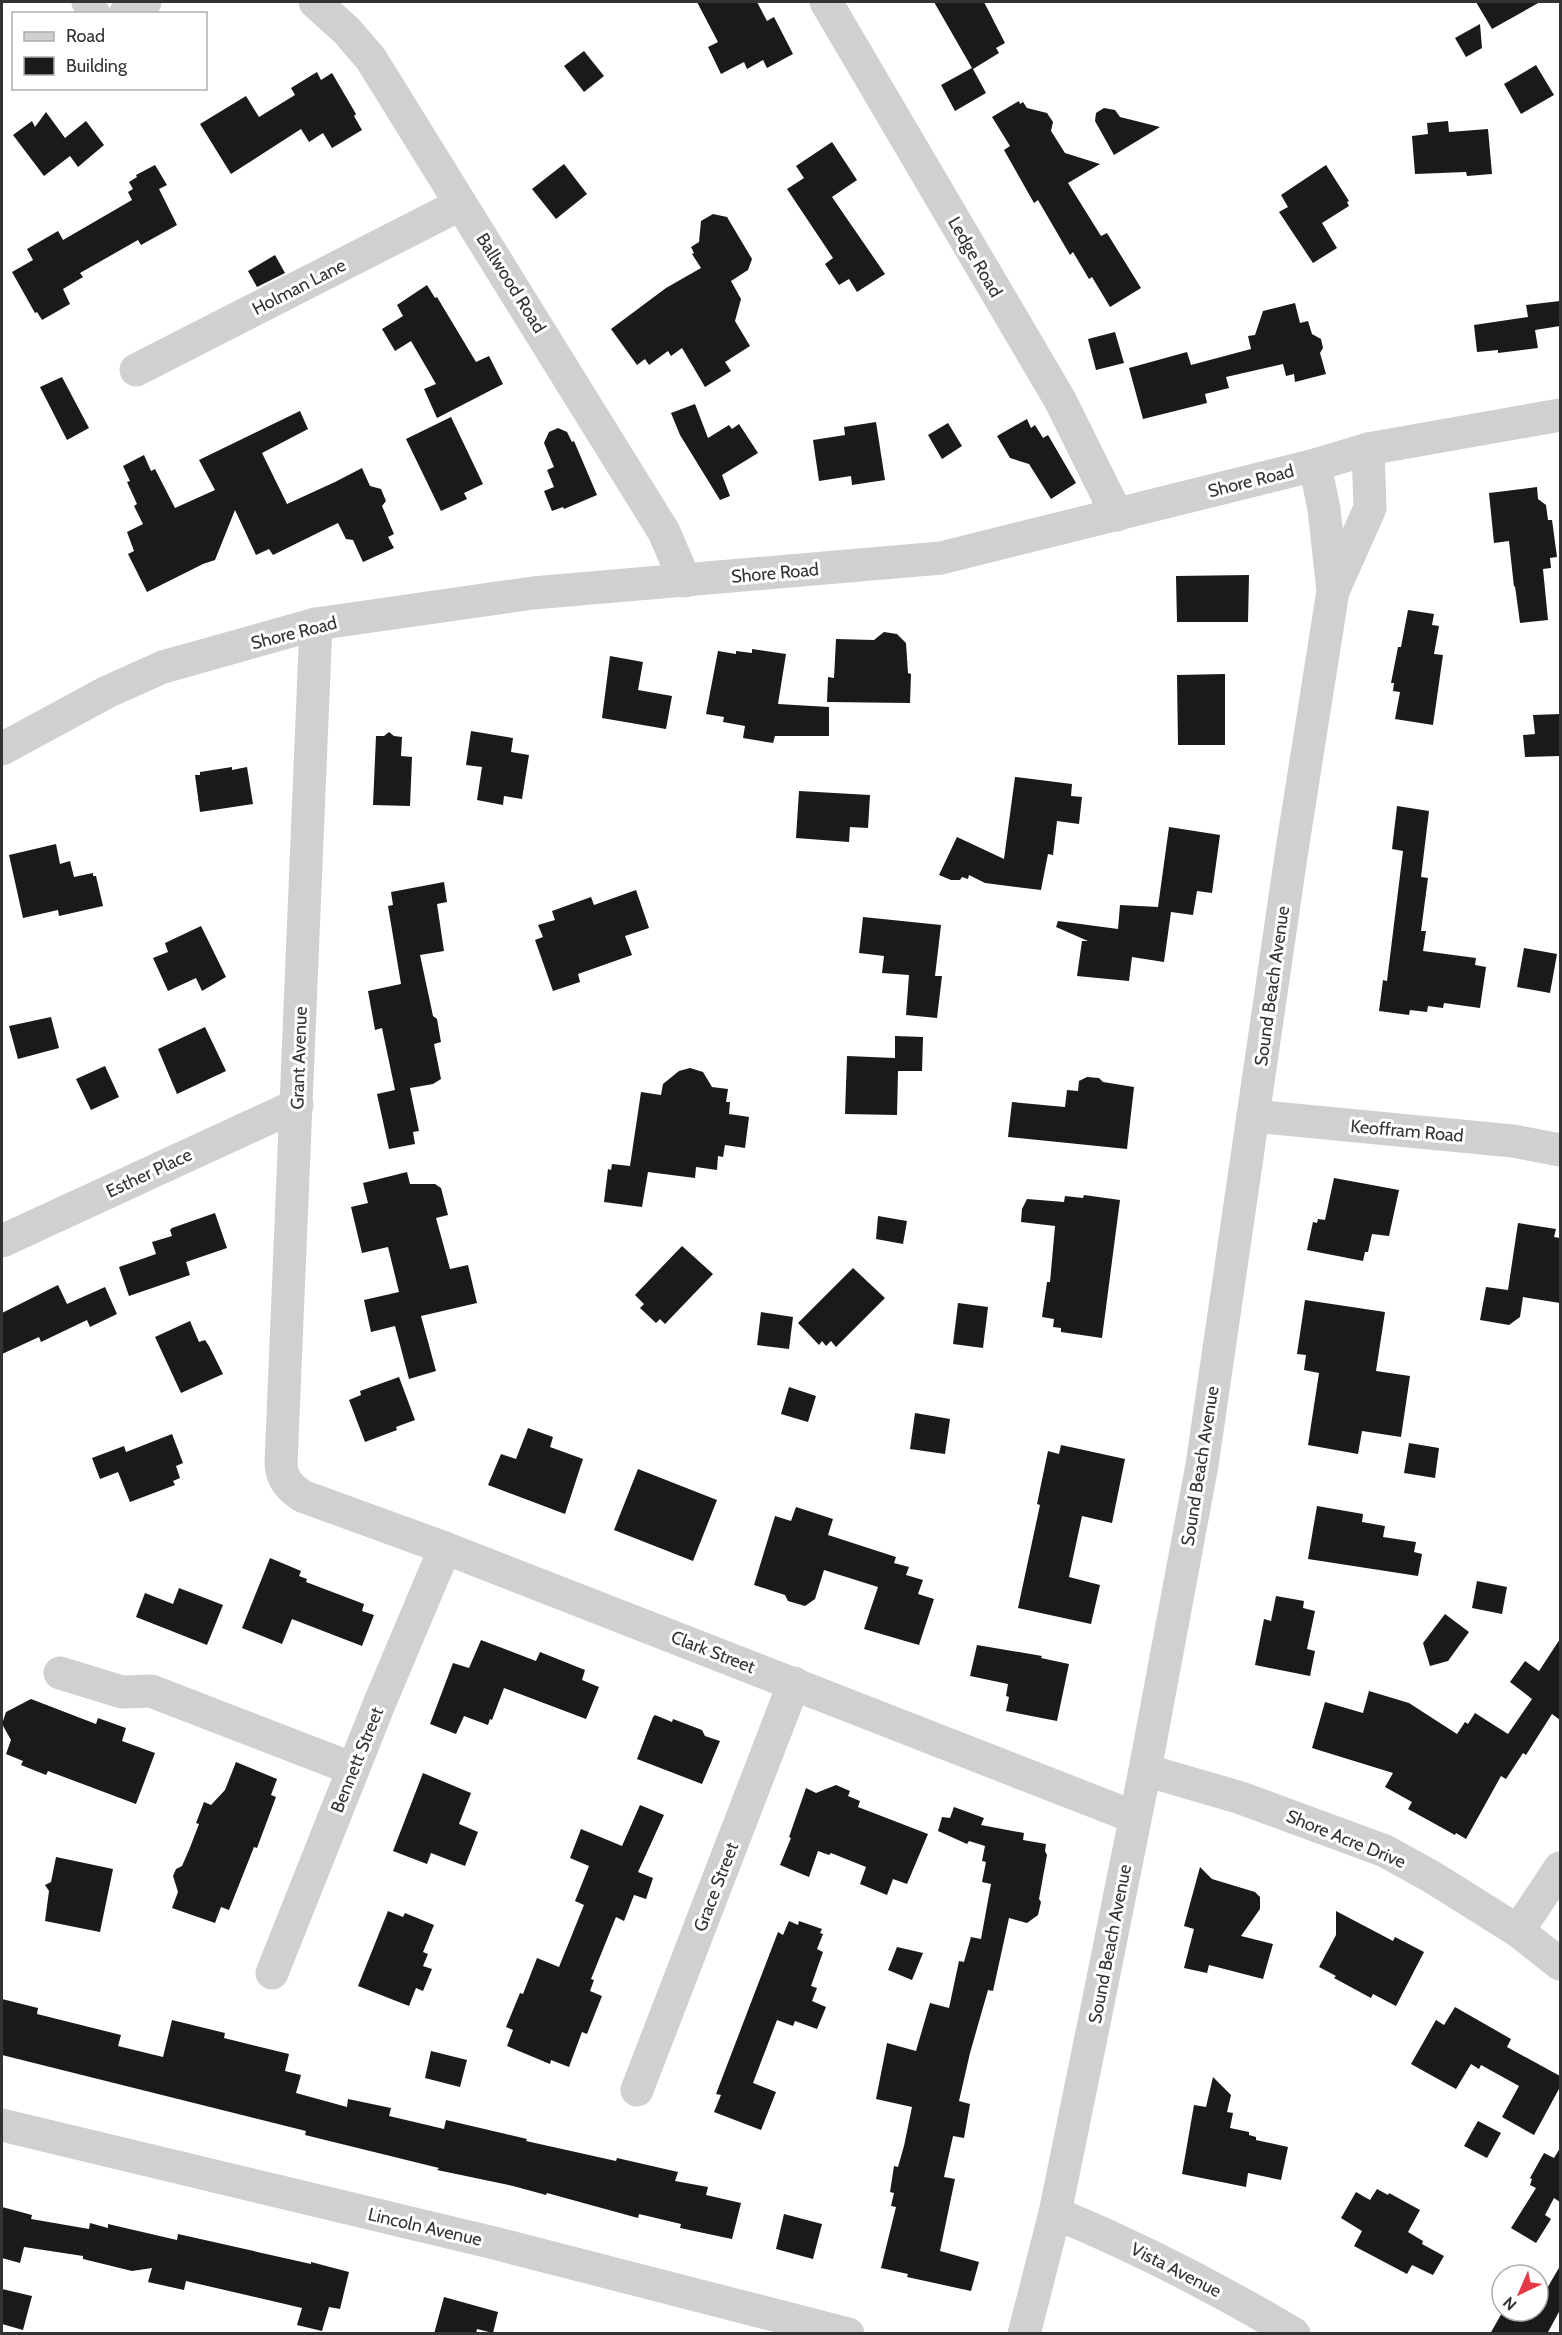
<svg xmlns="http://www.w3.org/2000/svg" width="1562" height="2335" viewBox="0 0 1562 2335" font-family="Cabin,sans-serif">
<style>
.building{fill:#1a1a1a}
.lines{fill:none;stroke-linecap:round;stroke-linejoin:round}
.minor{stroke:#d0d0d0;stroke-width:33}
.labels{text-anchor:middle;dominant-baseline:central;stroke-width:6;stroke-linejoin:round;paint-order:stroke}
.street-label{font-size:18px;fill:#333;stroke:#fff}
</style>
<rect width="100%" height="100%" fill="#fff"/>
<g class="building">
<polygon points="697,2 757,2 767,21 774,17 793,54 767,68 763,60 747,69 744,62 721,74 708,47 718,42"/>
<polygon points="934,2 984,2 1005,43 996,48 999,53 973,69 986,93 955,111 941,85 972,68"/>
<polygon points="1476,2 1540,2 1492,29"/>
<polygon points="1480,24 1482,48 1466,57 1455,38"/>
<polygon points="584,51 604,76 584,92 564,66"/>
<polygon points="1536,65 1554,95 1521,114 1504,84"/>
<polygon points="317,72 321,80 332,73 356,114 354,116 362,130 332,148 323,133 309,142 301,129 231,174 200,124 246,96 259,117 295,95 291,88"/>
<polygon points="1019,101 1020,104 1023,102 1027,108 1047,113 1053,122 1051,131 1065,153 1100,164 1068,183 1101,236 1107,233 1141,288 1110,307 1092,277 1089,279 1073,252 1070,255 1038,200 1034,203 1004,150 1010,146 992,117"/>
<polygon points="1104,108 1115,110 1120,117 1160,127 1114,155 1095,121 1096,113"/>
<polygon points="46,112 65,138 86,121 104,145 78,167 70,156 44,176 13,135 32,121 35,127"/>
<polygon points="1448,121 1449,132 1488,129 1492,174 1467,176 1466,172 1415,174 1412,136 1428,134 1427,123"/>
<polygon points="832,142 857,180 832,197 885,274 857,292 849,279 839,285 825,264 833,258 787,189 804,178 796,166"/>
<polygon points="564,164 587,194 556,219 532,189"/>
<polygon points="155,165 167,185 159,189 177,225 141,245 138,240 80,273 83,277 63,289 70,304 42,320 37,312 35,313 12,272 33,260 27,249 58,231 63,240 132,200 128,192 133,189 129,182 137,177 136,175"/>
<polygon points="1326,165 1349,201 1347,202 1349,206 1322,223 1337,248 1313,263 1279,212 1288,207 1281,195"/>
<polygon points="713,214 727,217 752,259 748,270 731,281 741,299 735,321 750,346 725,362 731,371 705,387 682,348 671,356 668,351 649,365 645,359 637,365 611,329 666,288 701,268 692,254 694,253 691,247 699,242 701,221"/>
<polygon points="275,255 285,273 257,287 248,271"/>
<polygon points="427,285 435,298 437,297 476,362 489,356 503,384 437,418 424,389 436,384 411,341 395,351 382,329 403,316 397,305"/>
<polygon points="1560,301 1560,326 1535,330 1538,348 1498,353 1498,350 1477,352 1474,325 1528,317 1526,305"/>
<polygon points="1295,303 1300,323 1308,321 1312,334 1321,339 1323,348 1320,353 1326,374 1295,382 1294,374 1286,376 1283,364 1226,377 1229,388 1205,394 1207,403 1143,419 1129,368 1187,352 1191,365 1251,349 1248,336 1255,335 1263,311"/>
<polygon points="1115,332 1124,363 1096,370 1088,339"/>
<polygon points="62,377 89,428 67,440 40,387"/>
<polygon points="695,404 708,438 729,425 732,429 739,424 758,453 722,475 730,496 720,500 680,435 671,413"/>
<polygon points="300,411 308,429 262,453 287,504 335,482 362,468 370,486 381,489 386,501 382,506 394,534 388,537 394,548 363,562 353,540 346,539 338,523 273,555 269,549 256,555 235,510 215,560 203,564 147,592 128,554 134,551 127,532 143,524 134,506 137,504 127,482 130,481 123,466 144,455 151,471 155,469 175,508 215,490 199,460"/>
<polygon points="451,417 483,484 464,493 467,499 441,511 406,439"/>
<polygon points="1027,419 1031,428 1035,425 1043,438 1048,435 1076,483 1051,499 1029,464 1010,458 997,436"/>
<polygon points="876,422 885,480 852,485 851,476 819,481 813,440 845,435 844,427"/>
<polygon points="948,423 962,446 942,459 928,435"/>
<polygon points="558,428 567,432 572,442 574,441 597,495 564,509 563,507 552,511 544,491 554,487 547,470 554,467 544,443 549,432"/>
<polygon points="1537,487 1538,499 1546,505 1548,520 1552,520 1557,557 1550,558 1551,568 1543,569 1548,620 1520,623 1515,586 1514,587 1509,541 1494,543 1489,493"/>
<polygon points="1249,575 1248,622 1177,622 1176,576"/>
<polygon points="1408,610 1434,614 1432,625 1439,626 1434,654 1443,655 1433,725 1395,719 1400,692 1393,691 1394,683 1391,683 1398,647 1401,647"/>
<polygon points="884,632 897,634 906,643 908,673 911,674 910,703 827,702 828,677 834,678 836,639 874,640"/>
<polygon points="752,649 786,654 778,704 829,707 829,736 775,736 773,743 743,738 745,726 723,722 724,717 706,714 718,651 736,654 736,651 752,653"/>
<polygon points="610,656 643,662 638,690 672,696 666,729 602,718"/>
<polygon points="1225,674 1225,745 1178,745 1177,675"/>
<polygon points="1560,714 1560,756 1525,757 1523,735 1535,734 1533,715"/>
<polygon points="471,731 513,738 511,752 529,755 522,799 504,796 503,805 477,800 482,767 466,765"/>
<polygon points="389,732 394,736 402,737 401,756 412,757 410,806 373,805 376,736 384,736"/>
<polygon points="232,767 232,770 247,767 253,804 200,812 195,775 200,775 200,772"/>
<polygon points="1015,777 1072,784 1071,796 1082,797 1079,824 1057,821 1053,855 1048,854 1041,890 985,883 969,875 968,879 962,877 960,880 951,880 939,875 957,837 1004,859"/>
<polygon points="799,791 870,795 868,828 850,827 849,842 796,838"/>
<polygon points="1397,806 1429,811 1421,877 1428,878 1421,931 1426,931 1423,951 1476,958 1475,965 1486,967 1480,1008 1444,1003 1443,1008 1428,1006 1427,1012 1410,1010 1409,1015 1379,1011 1383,980 1387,981 1403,851 1392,849"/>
<polygon points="1169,827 1220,835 1212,893 1197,891 1193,915 1171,912 1164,962 1132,957 1129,981 1077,976 1082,941 1088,941 1056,927 1058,921 1118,929 1120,905 1158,907"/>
<polygon points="56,844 60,864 70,861 74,877 93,873 93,876 96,876 103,906 59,916 58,910 23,918 9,855"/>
<polygon points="444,882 447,902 437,904 444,951 420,955 433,1016 437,1019 441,1042 434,1044 441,1079 433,1084 410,1088 419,1131 413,1132 415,1144 389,1149 377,1094 395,1090 382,1028 375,1030 368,991 401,984 388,906 393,905 391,892"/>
<polygon points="636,890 649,928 625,936 632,955 578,974 580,982 553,991 535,940 543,937 538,925 555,920 552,911 591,897 594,905"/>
<polygon points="863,917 941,925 935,976 942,976 937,1018 906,1015 909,975 882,973 884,956 859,953"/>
<polygon points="201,926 226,977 202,991 196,978 168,991 153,958 168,952 165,943"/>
<polygon points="1524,948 1557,954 1550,993 1517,987"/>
<polygon points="51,1017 59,1048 18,1059 9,1026"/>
<polygon points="205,1027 226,1071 177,1094 158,1049"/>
<polygon points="895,1036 923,1037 922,1071 898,1071 897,1115 845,1114 847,1056 895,1058"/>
<polygon points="105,1066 119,1097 91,1110 76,1079"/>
<polygon points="690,1068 703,1072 712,1087 728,1089 726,1102 730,1102 729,1114 749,1117 745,1148 725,1145 723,1157 718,1156 717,1170 696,1167 695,1178 648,1172 642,1207 604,1202 608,1169 611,1170 612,1164 630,1166 641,1092 661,1095 663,1084 679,1071"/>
<polygon points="1087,1077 1099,1078 1103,1082 1134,1087 1127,1149 1008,1137 1012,1102 1065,1107 1067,1090 1078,1091 1079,1081"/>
<polygon points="407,1172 410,1184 435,1184 441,1188 448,1215 436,1218 450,1269 468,1265 477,1303 421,1316 436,1371 409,1379 395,1326 371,1332 364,1300 399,1292 388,1247 362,1253 351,1207 368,1203 363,1183"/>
<polygon points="1334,1178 1399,1190 1389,1236 1372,1234 1368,1252 1365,1252 1363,1261 1307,1250 1313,1222 1317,1223 1318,1219 1325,1220"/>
<polygon points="1084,1195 1120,1200 1102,1338 1061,1332 1061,1328 1053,1327 1054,1319 1042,1317 1047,1282 1050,1282 1055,1226 1021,1222 1022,1209 1027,1199 1064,1202 1065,1196 1083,1198"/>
<polygon points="215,1213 227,1248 186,1262 190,1275 129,1296 119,1267 156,1254 152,1242 172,1236 170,1230 172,1228"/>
<polygon points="878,1216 907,1221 903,1244 876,1239"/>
<polygon points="1518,1223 1556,1229 1554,1237 1560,1238 1560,1303 1523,1297 1520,1317 1509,1325 1480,1320 1486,1287 1508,1290"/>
<polygon points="682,1246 713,1274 665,1324 660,1319 656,1323 640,1308 644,1304 635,1295"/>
<polygon points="853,1268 885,1298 836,1347 831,1341 826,1346 822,1341 819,1345 798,1323"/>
<polygon points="58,1285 67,1304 105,1287 117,1314 90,1327 87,1320 41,1342 39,1337 2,1354 2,1313"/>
<polygon points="1305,1300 1385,1312 1376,1371 1410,1376 1401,1437 1362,1431 1358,1454 1308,1445 1319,1373 1304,1370 1306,1355 1297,1354"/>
<polygon points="958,1303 988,1307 983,1348 953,1344"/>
<polygon points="761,1312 793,1317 789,1349 757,1345"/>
<polygon points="190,1321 199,1342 205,1340 209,1346 223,1374 181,1393 155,1337"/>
<polygon points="399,1377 415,1420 396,1427 397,1430 365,1442 349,1400 361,1395 360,1391"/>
<polygon points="789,1387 816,1396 808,1422 781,1414"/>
<polygon points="915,1413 950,1419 945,1454 910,1449"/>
<polygon points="528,1428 553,1437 550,1447 583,1459 565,1514 488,1485 501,1454 516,1459"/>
<polygon points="172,1434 183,1463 176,1466 180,1478 173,1481 175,1485 130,1502 118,1472 100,1479 92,1458 124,1446 126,1452"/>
<polygon points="1409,1443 1439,1448 1435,1478 1404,1473"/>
<polygon points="1061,1445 1125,1459 1112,1523 1082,1516 1069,1577 1100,1585 1091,1624 1018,1608 1040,1505 1037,1504 1048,1451 1059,1454"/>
<polygon points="638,1469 717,1500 693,1561 614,1530"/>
<polygon points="1317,1506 1363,1514 1362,1522 1385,1526 1383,1537 1416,1542 1414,1552 1422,1554 1418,1576 1308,1559"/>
<polygon points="796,1507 833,1519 828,1535 896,1557 894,1563 909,1567 906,1575 923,1580 918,1594 934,1599 919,1645 864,1629 878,1587 824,1570 815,1599 805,1606 788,1601 785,1595 754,1585 775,1516 791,1521"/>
<polygon points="270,1558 301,1571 299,1576 307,1579 306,1582 364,1604 362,1611 374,1615 362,1646 292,1619 282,1644 242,1628"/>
<polygon points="1477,1581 1507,1587 1502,1614 1472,1608"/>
<polygon points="179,1588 223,1605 207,1645 136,1617 145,1593 173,1604"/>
<polygon points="1276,1596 1304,1601 1303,1608 1315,1611 1307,1649 1315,1651 1310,1676 1255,1665 1264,1619 1271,1621"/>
<polygon points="1445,1614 1469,1632 1448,1661 1430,1666 1423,1643"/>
<polygon points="1560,1639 1560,1720 1552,1714 1526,1755 1523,1753 1506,1779 1501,1776 1466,1839 1456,1833 1455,1835 1408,1809 1412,1802 1385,1787 1393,1773 1312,1748 1325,1702 1363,1713 1369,1691 1409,1703 1457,1734 1465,1722 1468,1724 1475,1713 1508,1734 1532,1699 1510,1682 1525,1661 1539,1671"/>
<polygon points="481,1640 536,1661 540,1652 585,1670 582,1680 599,1687 586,1719 504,1688 492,1720 490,1719 488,1725 464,1716 456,1734 430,1724 453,1663 469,1668"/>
<polygon points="977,1645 1042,1656 1041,1658 1069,1664 1057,1721 1006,1711 1009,1697 1006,1696 1008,1684 970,1676"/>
<polygon points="31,1699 96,1724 98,1718 126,1728 122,1741 155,1753 136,1804 48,1771 46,1775 21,1765 23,1761 6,1754 11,1740 2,1724 6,1712"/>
<polygon points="655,1715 672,1722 673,1719 702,1730 705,1736 720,1741 702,1784 637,1759 653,1717"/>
<polygon points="236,1762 277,1779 271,1795 276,1797 257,1848 254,1847 229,1910 221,1907 215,1923 172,1908 178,1892 173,1876 176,1869 182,1866 189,1850 199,1824 196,1823 204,1802 211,1805 225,1790"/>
<polygon points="423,1773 471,1793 459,1824 478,1832 465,1866 431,1853 427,1864 393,1851"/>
<polygon points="836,1785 850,1791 848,1796 860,1801 858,1807 928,1834 907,1884 893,1879 887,1895 860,1884 866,1867 831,1853 829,1855 818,1851 809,1877 780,1865 791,1838 789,1837 806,1788 816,1793"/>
<polygon points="640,1805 664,1815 638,1872 653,1878 646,1899 634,1895 624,1921 616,1917 591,1979 594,1980 590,1991 602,1996 587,2034 582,2032 569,2067 551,2060 550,2064 507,2046 513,2030 506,2027 520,1993 523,1994 537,1958 559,1967 584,1905 575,1901 589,1866 570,1858 581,1829 622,1846"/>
<polygon points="954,1807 984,1818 981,1825 1024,1833 1023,1840 1046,1844 1045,1851 1047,1855 1039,1899 1041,1902 1038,1915 1027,1923 1009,1918 993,1991 988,1990 970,2053 959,2101 970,2104 964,2138 953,2136 944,2177 955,2179 940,2251 979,2262 971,2291 907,2277 908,2274 881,2268 896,2207 891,2206 894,2193 890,2192 894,2166 898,2167 904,2146 912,2107 876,2099 887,2043 916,2051 930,2003 949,2008 959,1961 964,1962 971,1937 981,1939 991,1884 982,1882 986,1862 982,1861 985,1846 969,1841 967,1844 938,1831 942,1817 950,1818"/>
<polygon points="56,1857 113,1869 100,1932 45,1921 49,1891 45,1885 51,1882"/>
<polygon points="1200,1867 1212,1879 1255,1892 1260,1897 1260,1909 1241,1936 1273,1944 1263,1979 1209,1965 1207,1973 1184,1968 1194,1929 1184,1926"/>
<polygon points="388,1911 403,1917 405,1913 434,1925 423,1952 428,1954 423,1966 432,1969 423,1991 416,1988 409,2006 358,1986"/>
<polygon points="1336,1911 1393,1941 1395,1937 1424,1952 1396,2006 1373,1994 1371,1998 1334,1978 1336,1976 1319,1967 1336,1935"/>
<polygon points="789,1921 798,1925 799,1921 822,1929 820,1933 823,1934 817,1949 823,1952 811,1986 817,1988 812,2001 826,2007 817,2029 795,2021 793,2026 777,2020 753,2083 776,2092 761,2130 714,2112 721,2095 716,2094 778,1932 783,1935"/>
<polygon points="897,1947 923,1953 912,1980 888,1970"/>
<polygon points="2,1999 38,2008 37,2014 121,2035 118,2046 163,2057 172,2020 225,2033 224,2038 289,2054 285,2071 301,2075 296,2093 347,2107 348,2099 391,2108 389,2116 444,2129 446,2120 527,2139 526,2141 616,2161 617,2158 678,2172 675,2181 708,2187 706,2195 741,2203 732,2239 680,2228 681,2224 639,2214 638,2218 547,2193 546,2195 513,2186 437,2170 439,2168 305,2135 306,2131 2,2055"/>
<polygon points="1455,2007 1511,2039 1507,2047 1560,2076 1560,2087 1534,2135 1502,2117 1519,2086 1481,2065 1479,2069 1471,2064 1456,2089 1411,2064 1436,2020 1444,2025"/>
<polygon points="431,2051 467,2060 460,2087 425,2078"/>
<polygon points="1213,2077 1231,2095 1227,2112 1233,2113 1230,2128 1249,2132 1249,2135 1256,2137 1256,2140 1288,2147 1281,2180 1248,2173 1246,2187 1182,2174 1194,2105 1206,2107"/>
<polygon points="1478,2121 1501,2133 1487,2158 1464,2146"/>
<polygon points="1560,2148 1560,2202 1554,2198 1545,2215 1551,2219 1536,2243 1511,2228 1536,2188 1530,2185 1532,2179 1530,2178 1544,2153 1554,2158"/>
<polygon points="1377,2189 1388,2195 1389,2193 1420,2210 1408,2232 1423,2241 1422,2244 1444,2256 1433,2275 1412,2265 1407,2274 1354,2246 1362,2231 1341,2218 1356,2192 1370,2200"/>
<polygon points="2,2207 32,2215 31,2219 89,2229 90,2223 108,2228 108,2224 177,2240 178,2234 311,2264 311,2262 349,2272 340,2309 329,2307 322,2331 297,2325 302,2308 186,2281 184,2290 148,2282 152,2268 132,2271 83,2259 83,2256 24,2247 20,2263 2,2258"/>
<polygon points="784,2214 822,2224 813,2259 776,2249"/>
<polygon points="1560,2266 1560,2310 1547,2334 1490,2334 1503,2311 1538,2311 1538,2304"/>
<polygon points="2,2289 32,2296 23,2330 2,2324"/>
<polygon points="444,2297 498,2312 493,2333 477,2329 476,2334 434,2334"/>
</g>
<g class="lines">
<g class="minor">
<polyline points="88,2 94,14"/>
<polyline points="315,2 347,31 371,59 664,532 685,581"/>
<polyline points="826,2 1060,400 1117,515"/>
<polyline points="125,14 145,2"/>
<polyline points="136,370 461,204"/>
<polyline points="1334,589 1370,508 1368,449"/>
<path d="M316,624L281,1464C282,1479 289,1487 302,1496L445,1548L1134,1817"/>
<polyline points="2,749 107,692 163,667 316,624 533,593 941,558 1315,465 1368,449 1560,415"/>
<polyline points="1253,1116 1513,1141 1560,1150"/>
<polyline points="2,1241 297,1105"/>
<polyline points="60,1673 122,1692 151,1691 353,1769"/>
<polyline points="1145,1770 1241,1798 1385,1851 1432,1877 1518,1931 1560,1964"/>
<polyline points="1518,1931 1560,1868"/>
<polyline points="272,1973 380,1702 445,1548"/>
<polyline points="637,2090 794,1683"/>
<polyline points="2,2125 494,2243 848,2334"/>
<path d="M1055,2213C1137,2247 1217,2288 1294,2334"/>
<polyline points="1024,2334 1055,2213 1095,2018 1145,1770 1202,1465 1291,856 1333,591 1324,509 1315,465"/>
</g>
</g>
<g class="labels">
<g class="street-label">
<text transform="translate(975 257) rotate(60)">Ledge Road</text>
<text transform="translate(511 283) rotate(58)">Ballwood Road</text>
<text transform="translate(299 287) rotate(-27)">Holman Lane</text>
<text transform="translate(1251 481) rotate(-14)">Shore Road</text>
<text transform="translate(775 573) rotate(-5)">Shore Road</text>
<text transform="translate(294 633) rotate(-14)">Shore Road</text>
<text transform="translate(1272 986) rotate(-82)">Sound Beach Avenue</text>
<text transform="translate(299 1058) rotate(-88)">Grant Avenue</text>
<text transform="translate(1407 1131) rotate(5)">Keoffram Road</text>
<text transform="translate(149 1173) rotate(-25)">Esther Place</text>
<text transform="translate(1200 1466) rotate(-81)">Sound Beach Avenue</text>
<text transform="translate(713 1652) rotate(21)">Clark Street</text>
<text transform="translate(357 1760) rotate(-68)">Bennett Street</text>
<text transform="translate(1346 1839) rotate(22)">Shore Acre Drive</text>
<text transform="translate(716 1887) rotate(-69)">Grace Street</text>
<text transform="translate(1110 1944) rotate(-79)">Sound Beach Avenue</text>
<text transform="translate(425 2227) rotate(13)">Lincoln Avenue</text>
<text transform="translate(1176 2270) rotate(27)">Vista Avenue</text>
</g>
</g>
<rect width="1562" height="2335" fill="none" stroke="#333333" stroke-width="6"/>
<rect x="12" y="12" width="195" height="78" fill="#ffffff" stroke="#adadad" stroke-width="1.5"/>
<rect x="24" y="32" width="30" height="9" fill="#d0d0d0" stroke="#adadad" stroke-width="1.5"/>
<text x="66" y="42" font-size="18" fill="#333333">Road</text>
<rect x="24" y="57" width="30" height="18" fill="#1a1a1a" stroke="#adadad" stroke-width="1.5"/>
<text x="66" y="72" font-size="18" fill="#333333">Building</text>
<g transform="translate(1520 2293) rotate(224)"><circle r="28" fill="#ffffff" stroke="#adadad" stroke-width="1.5"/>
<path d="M0-4.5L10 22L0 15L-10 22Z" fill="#e63946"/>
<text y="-9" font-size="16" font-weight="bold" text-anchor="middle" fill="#333333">N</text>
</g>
</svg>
